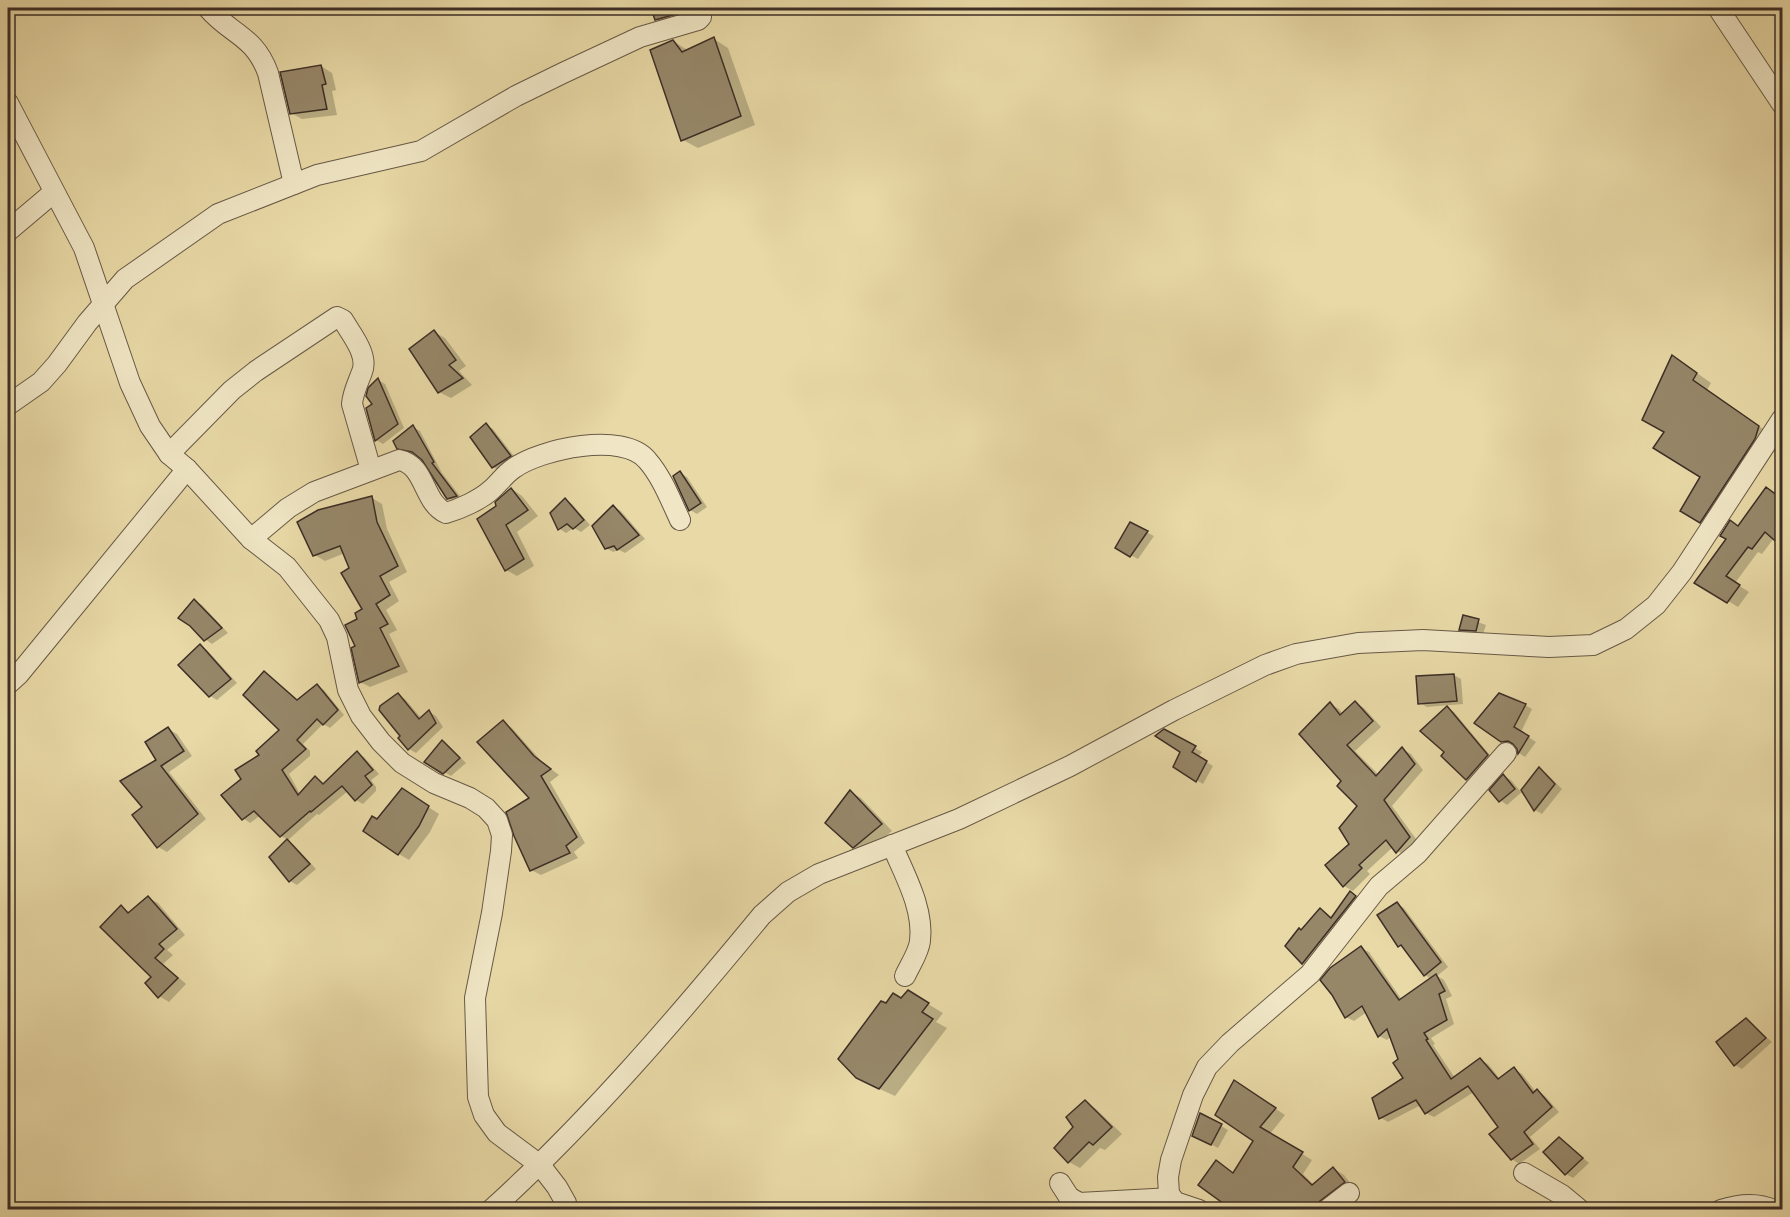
<svg xmlns="http://www.w3.org/2000/svg" width="1790" height="1217" viewBox="0 0 1790 1217" font-family="Vollkorn,serif">
<style>
.shadow{fill:#0003}
.building{fill:#968769;stroke:#3d2e26;stroke-width:1.5}
.lines{fill:none;stroke-linecap:round;stroke-linejoin:round}
.minor-casing{stroke:#685946;stroke-width:22}
.minor{stroke:#f0e6c5;stroke-width:20}
</style>
<rect width="100%" height="100%" fill="#e8d9a6"/>
<filter id="stains"><feTurbulence type="fractalNoise" baseFrequency=".00333" numOctaves="4"/><feColorMatrix values="0 0 0 0 .2 0 0 0 0 .09 0 0 0 0 .02 0 0 0 .5 -.17"/></filter>
<radialGradient id="worn" r=".72"><stop offset=".6" stop-color="#630" stop-opacity="0"/><stop offset="1" stop-color="#630" stop-opacity=".3"/></radialGradient>
<g class="shadow">
<polygon points="657,8 699,8 666,25 656,19 654,12"/>
<polygon points="712,8 749,8 723,14"/>
<polygon points="714,39 728,48 755,125 698,148 683,140 673,41 689,51"/>
<polygon points="321,66 332,73 336,90 332,91 337,115 302,119 291,113"/>
<polygon points="434,332 445,338 466,366 459,371 472,385 451,398 439,392"/>
<polygon points="1687,366 1711,383 1707,390 1773,436 1715,530 1682,511 1702,476 1666,432"/>
<polygon points="378,380 385,384 404,428 383,444 376,440 367,408 375,405"/>
<polygon points="486,425 493,429 517,460 500,471 493,467"/>
<polygon points="413,427 420,431 442,473 463,500 455,502 448,498 424,459 418,455 406,452 398,448"/>
<polygon points="680,473 687,477 707,507 697,514 690,510 674,477"/>
<polygon points="512,489 522,496 538,516 517,532 534,566 517,576 506,570 497,507"/>
<polygon points="1767,489 1782,499 1782,545 1774,538 1762,554 1758,552 1735,583 1749,592 1738,607 1697,582"/>
<polygon points="372,498 382,504 387,529 407,572 389,582 399,601 386,610 397,630 389,634 408,672 370,687 360,682 357,647 359,620 364,610 345,553 325,561 315,555"/>
<polygon points="565,500 572,504 590,525 581,532 574,528 566,533 560,529 552,513"/>
<polygon points="614,507 621,511 645,539 625,553 619,550 613,552 606,548"/>
<polygon points="1130,524 1154,536 1138,559 1117,548"/>
<polygon points="195,601 202,605 228,633 212,644 205,639"/>
<polygon points="1464,617 1486,625 1483,634 1467,633 1460,629"/>
<polygon points="200,646 207,650 237,683 217,700 210,696"/>
<polygon points="264,673 298,701 317,686 324,690 344,715 330,728 323,724 303,744 310,751 310,756 289,774 300,794 316,778 324,784 357,753 364,757 379,774 371,780 376,787 376,791 363,804 356,800 348,791 319,815 317,814 287,841 294,845 316,869 297,885 290,881 271,857 288,840 281,836 261,815 250,823 243,818 243,779 281,730"/>
<polygon points="1454,675 1461,679 1463,704 1427,707 1420,703"/>
<polygon points="398,695 405,699 422,719 429,712 436,716 443,727 416,753 409,749 402,736"/>
<polygon points="1355,702 1364,708 1381,727 1355,751 1379,775 1402,749 1411,754 1423,770 1392,806 1419,843 1406,857 1393,847 1367,871 1370,874 1353,891 1344,886 1359,806 1343,781 1330,704 1339,709 1343,714"/>
<polygon points="1525,705 1532,709 1521,732 1536,742 1525,757 1519,753 1516,744 1509,746 1502,741"/>
<polygon points="1447,708 1454,712 1494,760 1474,783 1467,779 1443,755 1446,752"/>
<polygon points="503,722 512,728 543,763 559,775 550,782 585,843 574,852 578,858 541,875 531,870 532,799"/>
<polygon points="168,729 177,734 192,756 169,772 206,819 167,852 158,847 158,760"/>
<polygon points="1164,731 1202,752 1198,757 1213,766 1203,784 1175,767 1181,752"/>
<polygon points="442,742 449,746 466,763 451,776 426,762"/>
<polygon points="1539,769 1546,773 1562,789 1542,814 1535,810 1523,791 1507,805 1500,800 1504,776 1511,780 1521,792"/>
<polygon points="851,792 861,798 892,831 864,853 853,847"/>
<polygon points="413,797 439,814 430,832 409,860 399,854 377,821"/>
<polygon points="1350,893 1362,901 1310,967 1303,963 1287,946 1320,910 1332,919"/>
<polygon points="148,898 158,903 185,935 167,950 173,955 163,964 186,984 169,1002 159,996 121,907 131,913"/>
<polygon points="1397,904 1404,908 1448,967 1437,976 1444,980 1452,996 1446,999 1454,1024 1431,1038 1435,1044 1433,1045 1455,1078 1480,1060 1488,1064 1500,1079 1514,1069 1522,1074 1536,1092 1537,1091 1545,1096 1559,1112 1530,1137 1540,1149 1519,1164 1512,1159 1500,1127 1474,1092 1434,1117 1426,1113 1421,1105 1388,1122 1381,1118 1405,1079 1400,1060 1391,1036 1387,1040 1379,1036 1367,1012 1354,1021 1346,1017 1361,948 1369,952 1402,1000 1431,979 1425,975 1406,950 1399,945"/>
<polygon points="908,992 943,1013 936,1022 947,1028 895,1096 873,1086 887,1005 902,1000"/>
<polygon points="1746,1020 1772,1042 1742,1069 1735,1065"/>
<polygon points="1245,1088 1285,1115 1270,1134 1312,1160 1303,1174 1314,1185 1333,1168 1344,1175 1355,1189 1328,1210 1233,1210 1200,1185 1217,1162 1235,1174 1255,1141"/>
<polygon points="1085,1102 1096,1109 1122,1134 1105,1150 1100,1148 1080,1168 1069,1162 1075,1127"/>
<polygon points="1201,1115 1228,1130 1218,1148 1201,1139"/>
<polygon points="1559,1138 1589,1163 1573,1178 1566,1174"/>
<polygon points="1358,1203 1368,1209 1369,1210 1349,1210"/>
<polygon points="981,1205 988,1210 974,1210"/>
<polygon points="518,1206 524,1210 513,1210"/>
</g>
<g class="building">
<polygon points="651,8 687,8 687,11 655,20"/>
<polygon points="714,37 741,116 681,141 650,50 673,40 682,52"/>
<polygon points="321,65 326,84 322,85 327,109 290,114 280,72"/>
<polygon points="434,330 456,360 449,365 463,378 438,393 409,349"/>
<polygon points="1672,355 1697,373 1693,380 1759,426 1755,439 1700,523 1680,511 1700,477 1653,448 1664,432 1642,420"/>
<polygon points="378,378 398,424 375,441 366,408 372,404 366,396 368,388"/>
<polygon points="486,423 511,456 492,468 470,437"/>
<polygon points="413,425 434,462 432,463 457,496 447,499 422,460 412,452 397,449 393,441"/>
<polygon points="680,471 701,503 689,511 673,476"/>
<polygon points="1766,487 1782,499 1782,547 1765,532 1752,549 1748,547 1726,576 1740,585 1727,603 1694,583 1726,539 1720,536 1730,520 1738,526"/>
<polygon points="511,488 528,510 506,525 524,559 505,571 477,519 496,506 495,502"/>
<polygon points="372,496 377,522 398,566 380,576 390,595 376,604 388,624 380,628 399,666 359,683 351,648 355,646 345,625 357,619 355,613 362,609 341,573 349,568 340,546 313,556 297,522 318,510"/>
<polygon points="565,498 584,520 573,529 567,524 558,530 550,513"/>
<polygon points="613,505 639,535 617,550 614,546 605,549 592,526"/>
<polygon points="1130,522 1148,531 1130,557 1115,548"/>
<polygon points="194,599 222,628 204,641 190,626 178,618"/>
<polygon points="1463,615 1479,619 1476,631 1459,630"/>
<polygon points="200,644 231,679 209,697 178,665"/>
<polygon points="264,671 297,700 317,684 338,710 323,725 317,719 297,740 306,749 282,770 298,795 315,776 323,784 357,751 373,770 365,776 372,785 355,801 342,786 311,812 310,811 280,837 254,811 242,820 221,795 241,779 235,770 259,755 256,751 279,730 243,695"/>
<polygon points="1454,674 1457,701 1418,704 1416,676"/>
<polygon points="398,693 419,719 429,710 436,723 408,750 398,738 400,736 379,710 380,706"/>
<polygon points="1499,693 1526,704 1514,727 1529,736 1518,754 1517,749 1513,744 1508,741 1501,742 1474,723"/>
<polygon points="1355,701 1373,721 1347,745 1376,776 1402,747 1415,764 1384,800 1410,837 1396,853 1386,840 1359,865 1362,868 1343,887 1325,865 1349,844 1339,828 1357,806 1337,786 1341,781 1299,734 1330,702 1340,715"/>
<polygon points="1447,706 1488,755 1466,780 1441,756 1444,752 1420,731"/>
<polygon points="503,720 534,756 551,769 541,776 577,837 566,846 570,853 530,871 514,836 506,812 529,798 477,742"/>
<polygon points="168,727 184,751 161,766 198,814 157,848 132,815 142,807 120,781 156,760 145,742"/>
<polygon points="1164,729 1196,746 1192,752 1207,761 1196,782 1173,767 1180,752 1155,736"/>
<polygon points="442,740 460,758 443,774 424,762"/>
<polygon points="1539,767 1555,784 1534,811 1521,790"/>
<polygon points="1503,774 1515,789 1499,802 1489,790"/>
<polygon points="402,788 429,806 419,826 398,855 363,831 372,816 377,819"/>
<polygon points="850,790 882,824 853,848 825,823"/>
<polygon points="287,839 310,864 289,882 269,857"/>
<polygon points="1350,891 1356,896 1302,964 1285,946 1299,928 1301,930 1320,908 1331,918"/>
<polygon points="148,896 177,929 159,944 164,949 155,958 178,978 158,998 145,983 151,977 100,927 121,905 128,913"/>
<polygon points="1397,902 1441,962 1424,976 1401,945 1398,947 1377,915"/>
<polygon points="1361,946 1399,1000 1436,974 1445,991 1439,994 1447,1020 1424,1033 1428,1039 1426,1040 1451,1079 1480,1058 1498,1079 1514,1067 1533,1093 1537,1089 1552,1107 1524,1132 1533,1144 1511,1160 1489,1134 1498,1127 1468,1086 1425,1114 1416,1100 1379,1119 1372,1098 1403,1078 1393,1063 1398,1059 1387,1029 1378,1037 1362,1006 1345,1018 1332,995 1320,980 1330,968"/>
<polygon points="908,990 929,1003 922,1012 933,1019 879,1089 856,1078 838,1059 881,1001 886,1003 893,993 901,998"/>
<polygon points="1746,1018 1766,1038 1734,1066 1716,1042"/>
<polygon points="1234,1080 1276,1108 1260,1127 1303,1152 1293,1167 1312,1185 1333,1167 1345,1182 1320,1201 1315,1209 1231,1209 1198,1185 1216,1160 1233,1173 1253,1141 1215,1115"/>
<polygon points="1085,1100 1112,1127 1093,1145 1089,1142 1068,1163 1054,1148 1073,1127 1066,1117"/>
<polygon points="1200,1113 1222,1124 1211,1145 1192,1136"/>
<polygon points="1559,1137 1583,1158 1565,1175 1543,1152"/>
</g>
<g class="lines">
<defs>
<g id="minor">
<path d="M208,8C231,35 254,35 268,73L294,184"/>
<polyline points="1718,8 1782,104"/>
<polyline points="8,103 84,248 130,383 150,426 169,454 187,469 251,539 287,567 329,620 337,637 348,690 361,716 381,742 402,763 434,783 470,798 486,808 497,820 502,835 501,851 492,913 475,998 478,1097 484,1115 497,1133 540,1165 557,1187 566,1203 567,1210"/>
<polyline points="8,231 53,193"/>
<polyline points="8,405 41,382 57,364 87,323 125,279 218,214 317,175 421,151 516,96 563,73 640,37 698,20 701,17 699,8"/>
<path d="M169,454L232,390L256,371L337,317L343,320C351,334 369,355 362,372C358,383 353,392 352,404L371,470"/>
<path d="M251,539L288,508L314,492L399,460C426,465 423,503 446,513C460,509 480,500 491,490C499,483 505,474 514,468C541,449 623,431 647,460C662,477 671,501 680,520"/>
<polyline points="8,684 19,674 187,469"/>
<path d="M892,845C904,874 924,908 920,941C919,952 910,965 905,976"/>
<polyline points="1524,1173 1562,1195 1580,1210"/>
<polyline points="1060,1183 1069,1197 1079,1203 1172,1198"/>
<path d="M491,1210C590,1120 677,1018 762,915L788,892L819,874L959,819L1070,766L1174,710L1265,665L1296,654L1358,643L1423,640L1549,647L1593,645L1626,629L1656,605L1682,572L1782,419"/>
<polyline points="1199,1210 1175,1202 1169,1194 1168,1177 1171,1160 1193,1095 1207,1067 1230,1043 1310,974 1379,886 1418,853 1506,753"/>
<polyline points="1327,1210 1349,1193"/>
<path d="M1721,1210C1739,1204 1756,1202 1774,1210"/>
</g>
</defs>
<use href="#minor" class="minor-casing"/>
<use href="#minor" class="minor"/>
</g>
<rect width="1790" height="1217" fill="none" stroke="#e8d9a6" stroke-width="30"/>
<rect x="9" y="9" width="1772" height="1199" fill="none" stroke="#3d2e26" stroke-width="3"/>
<rect x="15" y="15" width="1760" height="1187" fill="none" stroke="#3d2e26" stroke-width="1.5"/>
<rect width="100%" height="100%" filter="url(#stains)"/>
<rect width="100%" height="100%" fill="url(#worn)"/>
</svg>
